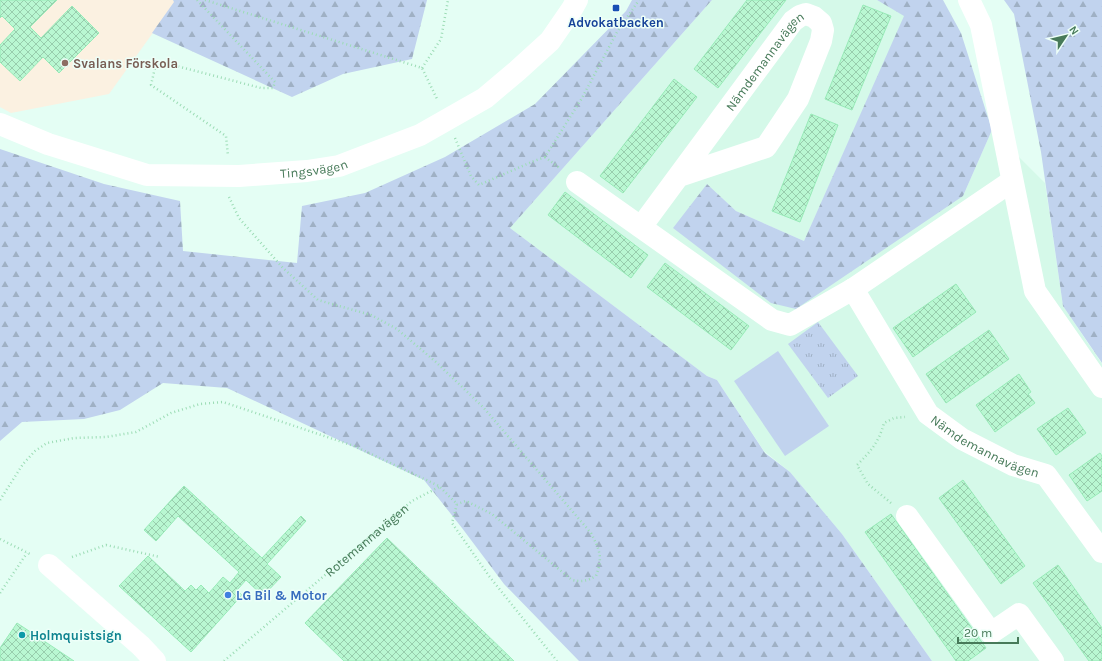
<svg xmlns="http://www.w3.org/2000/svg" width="1102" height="661" viewBox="0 0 1102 661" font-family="Karla,sans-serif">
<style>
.residential{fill:#d5f9e9}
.education{fill:#fbf1e1}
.grass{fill:url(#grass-tufts)}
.forest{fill:url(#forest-firs)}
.pitch{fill:#c1d3ee}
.building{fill:url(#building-cross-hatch);stroke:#98ebb8}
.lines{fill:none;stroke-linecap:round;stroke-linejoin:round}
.path{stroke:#9cdcb5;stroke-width:2.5;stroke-dasharray:1 3;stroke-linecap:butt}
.minor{stroke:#fff;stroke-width:22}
.transit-dot{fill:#1a4fb4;stroke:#edfff8;stroke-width:1.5}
.education-dot{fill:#8d6e63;stroke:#edfff8;stroke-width:1.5}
.shop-dot{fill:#3f7fe0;stroke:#edfff8;stroke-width:1.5}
.culture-dot{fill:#0f9aa8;stroke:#edfff8;stroke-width:1.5}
.labels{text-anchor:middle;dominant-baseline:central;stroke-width:3;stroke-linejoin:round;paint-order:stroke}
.transit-label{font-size:13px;font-weight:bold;fill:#164399;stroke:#edfff8}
.education-label{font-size:13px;font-weight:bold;fill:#785e54;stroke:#edfff8;text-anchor:start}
.street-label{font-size:13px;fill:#477a59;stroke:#edfff8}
.shop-label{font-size:13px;font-weight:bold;fill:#366cbe;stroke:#edfff8;text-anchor:start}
.culture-label{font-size:13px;font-weight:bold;fill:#0d838f;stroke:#edfff8;text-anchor:start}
</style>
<defs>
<pattern id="grass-tufts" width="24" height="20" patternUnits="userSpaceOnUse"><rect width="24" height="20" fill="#c1d3ee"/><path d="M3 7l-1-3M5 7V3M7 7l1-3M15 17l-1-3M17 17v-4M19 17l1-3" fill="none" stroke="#9fb0c4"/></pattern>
<pattern id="forest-firs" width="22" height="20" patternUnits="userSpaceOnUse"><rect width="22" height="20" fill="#c1d3ee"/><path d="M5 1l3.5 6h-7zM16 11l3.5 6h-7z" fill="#9fb0c4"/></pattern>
<pattern id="building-cross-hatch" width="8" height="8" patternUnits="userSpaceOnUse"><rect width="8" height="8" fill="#b9f7d2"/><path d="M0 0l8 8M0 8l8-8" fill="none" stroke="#98cdad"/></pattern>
</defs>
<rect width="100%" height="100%" fill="#e4fef4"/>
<polygon class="residential" points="712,0 877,0 905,16 804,241 736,211 707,184 771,303 963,196 992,130 1045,183 1063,306 1102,364 1102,661 932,661 842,534 790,472 764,451 717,380 707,376 510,228"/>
<polygon class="education" points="0,0 173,0 175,2 109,94 11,113 0,107"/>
<polygon class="grass" points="818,322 858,376 828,398 788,344"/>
<g class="forest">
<polygon points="173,0 427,0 412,59 343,74 292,97 152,33 174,2"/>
<polygon points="632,0 712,0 510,228 707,376 717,380 765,453 790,472 842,534 932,661 579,661 504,584 462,528 424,480 227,388 163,383 120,410 84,419 22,422 0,441 0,149 104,184 180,201 183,251 297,263 302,206 365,193 445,157 535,104 626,11"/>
<polygon points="877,0 943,0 961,33 992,130 963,196 796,309 771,303 673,228 707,184 736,211 804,241 904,16"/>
<polygon points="1004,0 1102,0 1102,363 1063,306 1041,152 1014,14"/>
</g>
<polygon class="pitch" points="778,351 829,426 785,456 734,381"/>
<g class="building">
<polygon points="0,0 57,0 30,27 41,38 72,6 99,33 59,73 43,57 20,81 0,62 0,45 15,29 2,16 0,18"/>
<polygon points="747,0 786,0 718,88 694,69"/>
<polygon points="863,5 891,16 852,110 825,99"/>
<polygon points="674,79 697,97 623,193 600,176"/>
<polygon points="811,114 838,125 800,222 772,211"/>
<polygon points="565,192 648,255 631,278 548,215"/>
<polygon points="665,263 749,326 731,350 647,287"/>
<polygon points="956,284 976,312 913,357 893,328"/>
<polygon points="989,330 1009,359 946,403 926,374"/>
<polygon points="1019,374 1031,392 1028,394 1035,403 995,432 976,405"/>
<polygon points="1068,408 1086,433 1056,455 1037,429"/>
<polygon points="1100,453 1102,456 1102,491 1087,501 1069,475"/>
<polygon points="963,480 1025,566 1001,584 939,498"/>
<polygon points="184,486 262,558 301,516 306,521 267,564 281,577 263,596 246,580 237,590 242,595 191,652 119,586 148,556 185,591 191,585 196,590 201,585 209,593 223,577 230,583 239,572 178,516 156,541 144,530"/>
<polygon points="891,514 986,648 968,661 956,661 865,532"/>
<polygon points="387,538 514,661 344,661 305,623"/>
<polygon points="1058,565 1102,628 1102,661 1089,661 1033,583"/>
<polygon points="17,623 74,661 0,661 0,648"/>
</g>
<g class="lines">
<g class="path">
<polyline points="197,0 275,82 273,88 261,88 161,62 155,68 151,85 226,136 228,156"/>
<polyline points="205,0 422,68 438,101"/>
<polyline points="422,68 441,39 448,0"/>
<polyline points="455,138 471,176 479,185 534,161 545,157 582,98 617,32 639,0"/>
<polyline points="545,157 561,169"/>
<path d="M229,197L239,218L283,268L318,300L371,315L397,329L436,362L483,407L591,533C600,551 603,557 596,576C587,581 582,582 572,580L492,514L466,501L457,504"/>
<polyline points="0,500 23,464 35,451 47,443 74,438 106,437 136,432 171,413 200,404 223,402 354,446 439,486 457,504 452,523 489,576 557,661"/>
<path d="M891,503L868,484L857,465C871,451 879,442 884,423L894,418L905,417"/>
<polyline points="0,539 32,555"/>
<polyline points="72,557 106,545 160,557"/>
<polyline points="0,593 27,553"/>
<path id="s1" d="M224,661L412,501L439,487"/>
</g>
<g class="minor">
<polyline points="969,0 981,25 1035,291 1102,387"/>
<path id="s2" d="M0,124L48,144L147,175L239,176L307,171L339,166L420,135L485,98L517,71L550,41L572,9L577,0"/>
<polyline points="577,182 772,320 790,325 853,289 1012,181"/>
<path id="s3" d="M641,227L793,21L800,16L806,14L814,17L821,23L823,30L821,41L798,99L766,147L679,176"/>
<path id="s4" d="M853,289L928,414L962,439L1013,465L1046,475L1102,552"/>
<polyline points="907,516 991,633 1019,614 1053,661"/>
<polyline points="49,565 141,646 155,661"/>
</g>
</g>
<rect class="transit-dot" x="612" y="4" width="8" height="8" rx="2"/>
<circle class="education-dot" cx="65" cy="63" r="4"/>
<circle class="shop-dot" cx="228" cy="595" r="4"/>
<circle class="culture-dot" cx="22" cy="635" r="4"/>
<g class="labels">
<g class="transit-label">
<text x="616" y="22">Advokatbacken</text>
</g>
<g class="education-label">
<text x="73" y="63">Svalans Förskola</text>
</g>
<g class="street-label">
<text stroke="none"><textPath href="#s3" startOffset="207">Nämdemannavägen</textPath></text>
<text stroke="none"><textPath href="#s2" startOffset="323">Tingsvägen</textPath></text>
<text stroke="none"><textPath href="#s4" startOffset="212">Nämdemannavägen</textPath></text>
<text stroke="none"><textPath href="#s1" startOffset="187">Rotemannavägen</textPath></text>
</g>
<g class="shop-label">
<text x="236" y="595">LG Bil &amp; Motor</text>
</g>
<g class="culture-label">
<text x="30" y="635">Holmquistsign</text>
</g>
</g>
<g transform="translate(1066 36) rotate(55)" stroke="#edfff8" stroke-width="3" paint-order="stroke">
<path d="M0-3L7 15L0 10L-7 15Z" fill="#477a59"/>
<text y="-6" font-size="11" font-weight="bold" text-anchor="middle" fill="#477a59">N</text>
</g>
<path d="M958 637v6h60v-6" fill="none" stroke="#477a59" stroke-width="2"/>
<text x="964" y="637" font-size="12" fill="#477a59" stroke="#edfff8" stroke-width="3" paint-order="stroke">20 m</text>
</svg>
